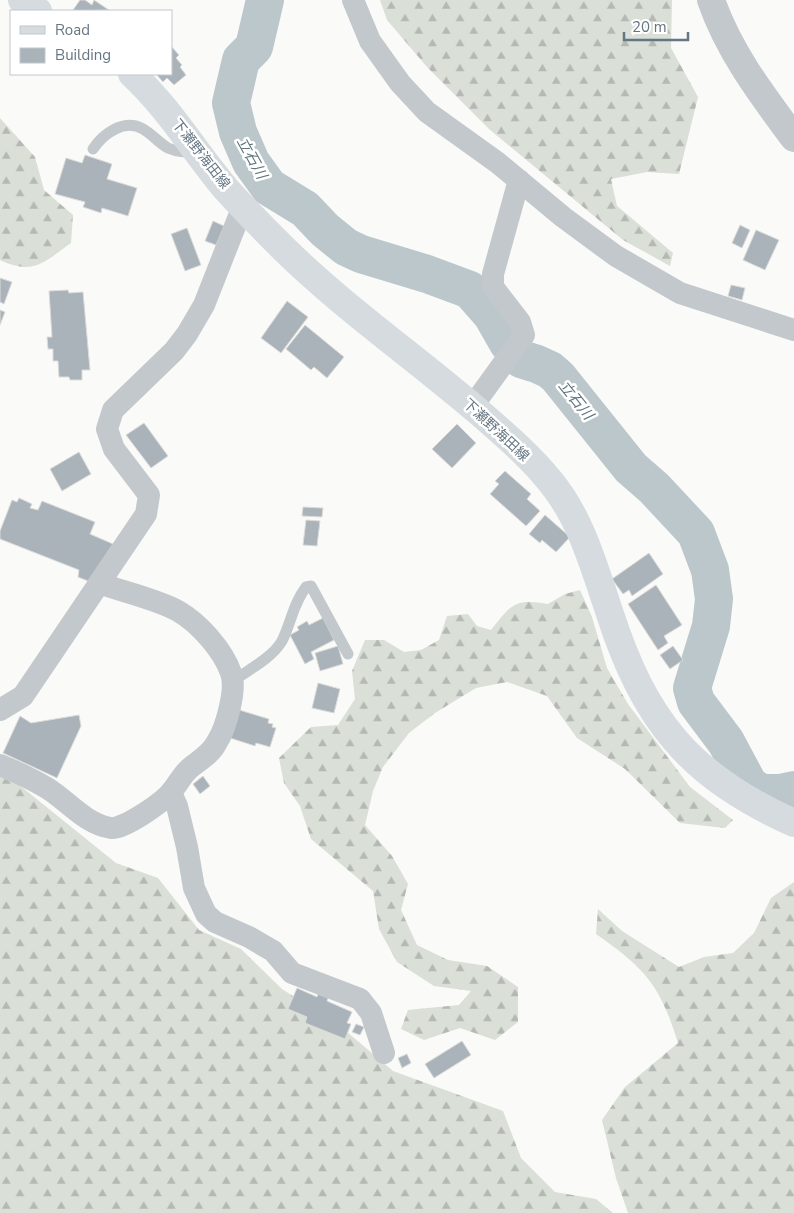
<svg xmlns="http://www.w3.org/2000/svg" width="794" height="1213" viewBox="0 0 794 1213" font-family="'Nunito Sans','Noto Sans JP',sans-serif">
<style>
.forest{fill:url(#forest-firs)}
.lines{fill:none;stroke-linecap:round;stroke-linejoin:round}
.river{stroke:#bbc7cb;stroke-width:38}
.building{fill:#aab3b9;stroke:#dcdcda}
.service{stroke:#c3c8cc;stroke-width:11}
.minor{stroke:#c3c8cc;stroke-width:22}
.tertiary{stroke:#c3c8cc;stroke-width:28}
.primary{stroke:#d6dbdf;stroke-width:28}
.labels{text-anchor:middle;dominant-baseline:central;stroke-width:5;stroke-linejoin:round;paint-order:stroke}
.street-label{font-size:14px;fill:#657683;stroke:#fff}
.water-label{font-size:15px;font-style:italic;fill:#60757c;stroke:#fff}
</style>
<defs>
<pattern id="forest-firs" width="22" height="20" patternUnits="userSpaceOnUse" patternTransform="scale(1.25)"><rect width="22" height="20" fill="#dadfd7"/><path d="M5 1l3.5 6h-7zM16 11l3.5 6h-7z" fill="#b4b9b4"/></pattern>
</defs>
<rect width="100%" height="100%" fill="#fafaf8"/>
<g class="forest">
<polygon points="380,0 672,0 671,48 698,97 679,174 647,172 611,179 617,206 673,253 670,266 623,240 489,129 427,67 387,20"/>
<path d="M0,118L35,157L44,190L73,215L71,243C44,262 34,276 0,260Z"/>
<path d="M580,590L592,617L607,668L628,704L690,787L733,820L725,828L680,823L625,769L577,738L547,696L507,682L476,688L435,713L409,733L383,767L373,791L365,825L392,856L408,884L401,910L417,945L448,960L487,966L518,987V1022L495,1040L460,1028L424,1040L401,1029L408,1010L459,1005L471,991L434,986L397,962L379,929L373,891L311,839L300,806L284,783L279,758L311,727L338,725L355,699L352,671L365,640H384L404,652L421,650L439,640L447,616L468,614L477,626L491,630C511,605 514,598 548,604L565,594Z"/>
<polygon points="0,777 18,784 116,863 158,878 199,930 241,949 282,989 340,1026 393,1071 503,1111 521,1158 555,1192 596,1199 613,1213 0,1213"/>
<path d="M794,882V1213H628L616,1178L602,1120L625,1087L678,1043C660,985 646,969 596,934L598,909L622,931L679,967L704,957L733,953L754,933L771,898Z"/>
</g>
<g class="lines">
<polyline class="river" points="265,0 254,47 241,60 231,103 238,132 251,162 269,187 305,209 325,230 346,247 361,254 427,274 470,290 492,315 508,343 521,359 537,364 550,370 558,377 631,468 654,488 696,533 710,570 714,599 711,626 692,688 696,702 726,742 749,785 761,793 780,793 794,790"/>
</g>
<g class="building">
<polygon points="80,0 85,0 92,5 94,0 109,10 75,11 73,10"/>
<polygon points="171,46 179,55 176,58 182,65 180,67 186,75 174,85 167,78 163,82 156,74 171,74"/>
<polygon points="85,155 112,164 107,179 137,188 128,216 102,208 101,213 83,207 85,202 55,194 66,158 82,163"/>
<polygon points="213,221 224,226 216,245 205,241"/>
<polygon points="740,225 750,230 742,248 732,243"/>
<polygon points="187,228 201,265 185,271 171,234"/>
<polygon points="756,230 779,240 765,270 743,260"/>
<polygon points="0,278 12,282 4,304 0,302"/>
<polygon points="731,285 745,288 742,300 728,296"/>
<polygon points="68,290 69,293 83,292 90,370 82,370 82,380 70,380 69,377 59,377 58,361 53,361 53,349 48,349 47,337 52,337 49,291"/>
<polygon points="287,301 308,317 281,353 261,338"/>
<polygon points="0,310 5,312 0,325"/>
<polygon points="305,325 344,357 327,378 314,367 311,370 286,349"/>
<polygon points="144,423 168,456 151,468 126,435"/>
<polygon points="457,424 476,443 452,468 432,449"/>
<polygon points="79,452 91,474 62,491 50,469"/>
<polygon points="505,471 531,494 527,499 540,511 526,526 490,494 499,484 495,481"/>
<polygon points="19,498 32,504 30,508 38,510 42,501 95,522 90,534 113,544 88,581 78,577 79,570 0,539 0,531 12,500 17,502"/>
<polygon points="303,507 323,508 322,517 302,516"/>
<polygon points="545,515 570,537 556,552 542,540 540,543 529,534"/>
<polygon points="306,520 320,521 317,546 303,545"/>
<polygon points="649,553 663,574 632,596 629,590 623,594 612,579"/>
<polygon points="656,585 682,625 664,636 668,643 658,650 628,604"/>
<polygon points="323,618 334,640 311,652 314,659 305,664 290,635 299,630 297,627 307,621 309,625"/>
<polygon points="338,646 343,664 320,671 315,653"/>
<polygon points="673,646 683,660 670,669 660,655"/>
<polygon points="318,683 340,689 334,713 312,708"/>
<polygon points="236,709 269,719 268,723 273,724 272,727 276,728 270,747 256,743 255,746 227,737"/>
<polygon points="79,715 81,726 57,778 3,753 20,716 31,723"/>
<polygon points="203,776 210,786 200,794 193,784"/>
<polygon points="297,988 317,997 318,994 328,998 327,1001 352,1012 347,1023 351,1024 345,1039 305,1023 307,1017 288,1009"/>
<polygon points="356,1024 364,1027 360,1035 352,1032"/>
<polygon points="462,1041 471,1055 434,1078 425,1064"/>
<polygon points="407,1054 411,1063 402,1068 398,1058"/>
</g>
<g class="lines">
<g class="service">
<path d="M93,149C103,134 124,118 143,129C152,134 159,143 168,148C177,152 185,152 195,152"/>
<path d="M233,681C248,670 272,658 282,641C291,623 293,604 306,587L311,586L348,654"/>
</g>
<g class="minor">
<polyline points="353,0 370,41 400,83 427,112 498,163 563,217 616,256 680,293 794,330"/>
<polyline points="472,407 524,335 520,322 493,287 493,274 519,180"/>
<polyline points="0,710 23,696 146,514 149,495 114,449 107,429 113,410 174,351 187,334 204,305 243,206"/>
<path d="M0,765C17,772 32,779 47,788C68,801 85,824 111,828C123,830 163,802 171,792C178,784 182,775 190,768C200,760 211,754 217,742C226,728 237,689 231,673C223,650 199,623 178,611C156,599 123,592 99,583"/>
<polyline points="171,793 177,806 187,847 194,888 206,914 215,922 249,937 273,951 292,973 360,999 371,1013 384,1053"/>
</g>
<path class="tertiary" d="M711,0C729,52 762,95 794,138"/>
<g class="primary">
<polyline points="22,0 38,11"/>
<path d="M132,74C169,108 194,151 226,189C244,209 264,229 283,248C344,308 415,357 480,413C504,434 530,456 550,481C581,518 594,567 609,611C644,720 689,776 794,823"/>
</g>
</g>
<g class="labels">
<g class="street-label">
<text transform="translate(201 154) rotate(52)">下瀬野海田線</text>
<text transform="translate(496 430) rotate(43)">下瀬野海田線</text>
</g>
<g class="water-label">
<text transform="translate(252 158) rotate(61)">立石川</text>
<text transform="translate(576 400) rotate(51)">立石川</text>
</g>
</g>
<rect x="10" y="10" width="162" height="65" fill="#ffffff" stroke="#c1c8cd"/>
<rect x="20" y="26" width="25" height="8" fill="#d6dbdf" stroke="#c1c8cd"/>
<text x="55" y="35" font-size="15" fill="#657683">Road</text>
<rect x="20" y="48" width="25" height="15" fill="#aab3b9" stroke="#c1c8cd"/>
<text x="55" y="60" font-size="15" fill="#657683">Building</text>
<path d="M624 32v8h64v-8" fill="none" stroke="#657683" stroke-width="2.5"/>
<text x="632" y="32" font-size="15" fill="#657683" stroke="#ffffff" stroke-width="4" paint-order="stroke">20 m</text>
</svg>
